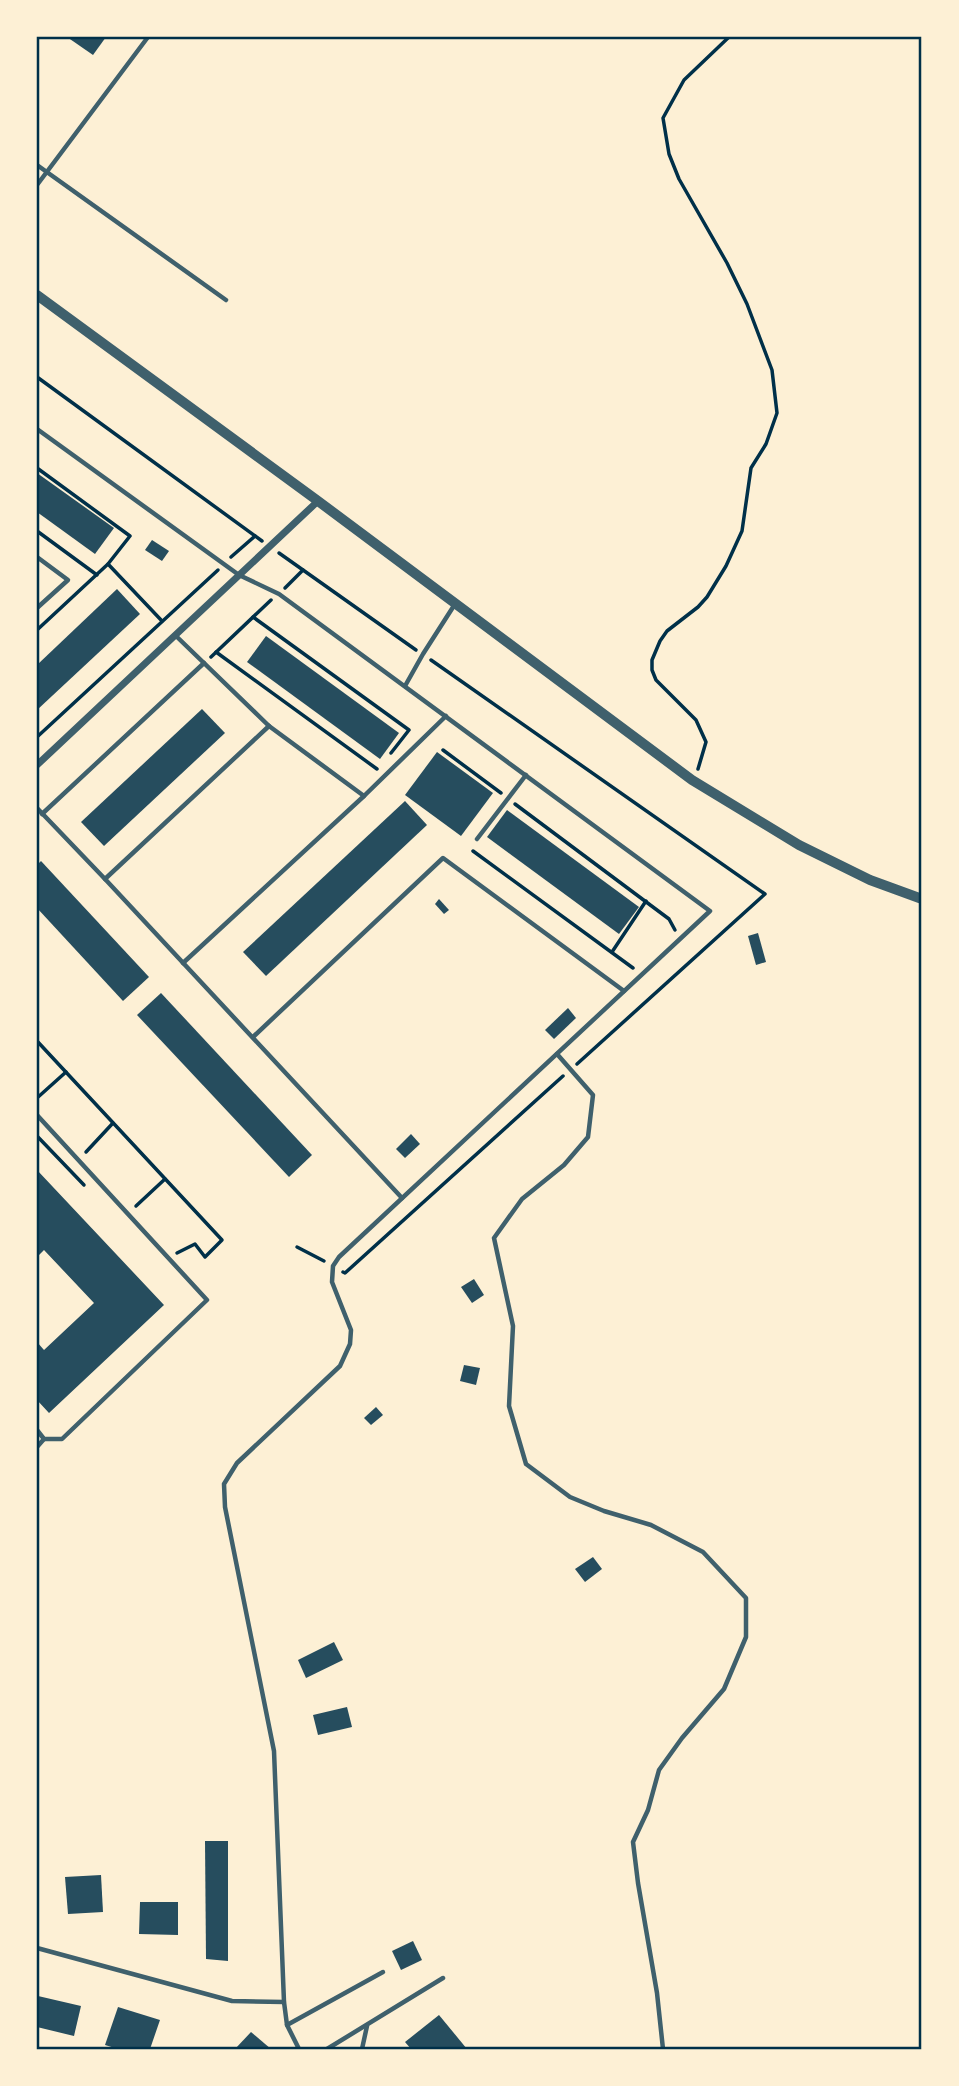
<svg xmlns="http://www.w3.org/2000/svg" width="959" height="2086" viewBox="0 0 959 2086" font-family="'Work Sans',sans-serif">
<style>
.building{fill:#264d5e}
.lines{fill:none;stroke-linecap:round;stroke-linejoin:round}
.path{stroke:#003049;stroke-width:3.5}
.service{stroke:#3f606c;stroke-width:4.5}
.minor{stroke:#3f606c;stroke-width:7}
.tertiary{stroke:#3f606c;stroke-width:10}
.neatline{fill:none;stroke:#003049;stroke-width:2.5}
</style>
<rect width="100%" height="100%" fill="#fdf0d5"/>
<g class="building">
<polygon points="67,37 106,37 93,55"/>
<polygon points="37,473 114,528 95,554 37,512"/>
<polygon points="152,540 169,551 162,561 145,550"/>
<polygon points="117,589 140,614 37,710 37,665"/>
<polygon points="266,636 399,733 380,759 247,662"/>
<polygon points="202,709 225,733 104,846 81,822"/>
<polygon points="437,752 493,793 461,836 405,795"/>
<polygon points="405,801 427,825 266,976 243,952"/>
<polygon points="507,810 639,907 619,934 487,837"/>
<polygon points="41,861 149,977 123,1001 37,908 37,865"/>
<polygon points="439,899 449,910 444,914 435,904"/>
<polygon points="758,933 766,962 756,965 748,936"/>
<polygon points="161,993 312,1155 289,1177 137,1015"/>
<polygon points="568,1008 576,1018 554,1039 545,1030"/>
<polygon points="411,1134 420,1144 405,1158 396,1149"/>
<polygon points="37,1170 164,1305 49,1413 37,1400 37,1342 44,1350 94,1303 44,1250 37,1257"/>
<polygon points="474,1279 484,1295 472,1303 461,1287"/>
<polygon points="464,1365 480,1368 476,1385 460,1381"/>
<polygon points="376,1407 383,1415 371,1425 364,1418"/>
<polygon points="593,1557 602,1569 585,1582 575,1569"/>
<polygon points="334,1642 343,1660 306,1678 298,1660"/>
<polygon points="347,1707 352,1727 318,1735 313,1715"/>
<polygon points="205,1841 228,1841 228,1961 206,1959"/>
<polygon points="101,1875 103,1912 68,1914 65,1877"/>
<polygon points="140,1902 178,1902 178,1935 139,1934"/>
<polygon points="413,1941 422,1960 401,1970 392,1951"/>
<polygon points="38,1996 81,2006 74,2036 37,2027"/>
<polygon points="118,2007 160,2020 150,2049 118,2049 105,2045"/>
<polygon points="439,2015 467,2049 411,2049 405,2042"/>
<polygon points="251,2032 271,2049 235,2049"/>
</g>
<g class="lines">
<g class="path">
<polyline points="37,377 262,541"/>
<polyline points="37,468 130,536 108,564 162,621"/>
<polyline points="37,531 97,575"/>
<polyline points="279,553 416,650"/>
<polyline points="231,557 255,536"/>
<polyline points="285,588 303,570"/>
<polyline points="253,617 409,730 391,753"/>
<polyline points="37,630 108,564"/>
<polyline points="216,652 377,769"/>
<polyline points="211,657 271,600"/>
<polyline points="431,660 765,894 577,1064"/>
<polyline points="37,737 218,570"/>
<polyline points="443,750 501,793"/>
<polyline points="698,769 706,742 696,720 656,680 652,670 652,660 660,641 667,631 698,607 707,597 726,566 742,531 751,468 766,444 777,413 772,370 747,304 727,263 679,179 669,154 663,118 684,80 729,37"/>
<polyline points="515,804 669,919 675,930"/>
<polyline points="473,851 633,968"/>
<polyline points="612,952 646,901"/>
<polyline points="37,1041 222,1240 205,1257 195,1244 177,1253"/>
<polyline points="37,1098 66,1072"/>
<polyline points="37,1136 84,1185"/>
<polyline points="86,1152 113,1123"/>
<polyline points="136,1206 165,1179"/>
<polyline points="297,1247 324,1261"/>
<polyline points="343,1272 345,1273 563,1076"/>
</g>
<g class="service">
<polyline points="37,165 226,300"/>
<polyline points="37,185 148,37"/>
<polyline points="37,429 239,575 279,594 710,911 339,1257 333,1266 332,1282 351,1330 350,1344 340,1366 237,1463 224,1484 225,1507 274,1751 284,2002 287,2025 299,2049"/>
<polyline points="37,557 68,580 37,608"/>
<polyline points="175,635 269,726 364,796"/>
<polyline points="405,686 423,654 455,604"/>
<polyline points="37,808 105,879 402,1198"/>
<polyline points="42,814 204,663"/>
<polyline points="477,839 526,775"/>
<polyline points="105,879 269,726"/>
<polyline points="183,963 364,796 446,716"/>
<polyline points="253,1037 443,858 624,991"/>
<polyline points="557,1054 593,1095 588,1137 564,1165 522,1199 494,1238 513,1326 509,1406 526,1464 570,1497 604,1511 651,1525 703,1552 746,1598 746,1637 724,1689 682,1738 659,1770 648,1810 633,1842 638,1883 657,1993 663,2049"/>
<polyline points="37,1115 207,1300 62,1439 44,1439 37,1430"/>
<polyline points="37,1447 44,1439"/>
<polyline points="37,1948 232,2001 284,2002"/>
<polyline points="287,2025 383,1972"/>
<polyline points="327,2049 443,1978"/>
<polyline points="362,2049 367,2026"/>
</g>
<polyline class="minor" points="37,765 318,501"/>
<polyline class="tertiary" points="37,295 318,501 692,780 799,845 870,880 922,899"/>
</g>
<rect width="959" height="2086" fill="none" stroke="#fdf0d5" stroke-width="77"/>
<rect x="38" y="38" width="882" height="2010" class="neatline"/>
</svg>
